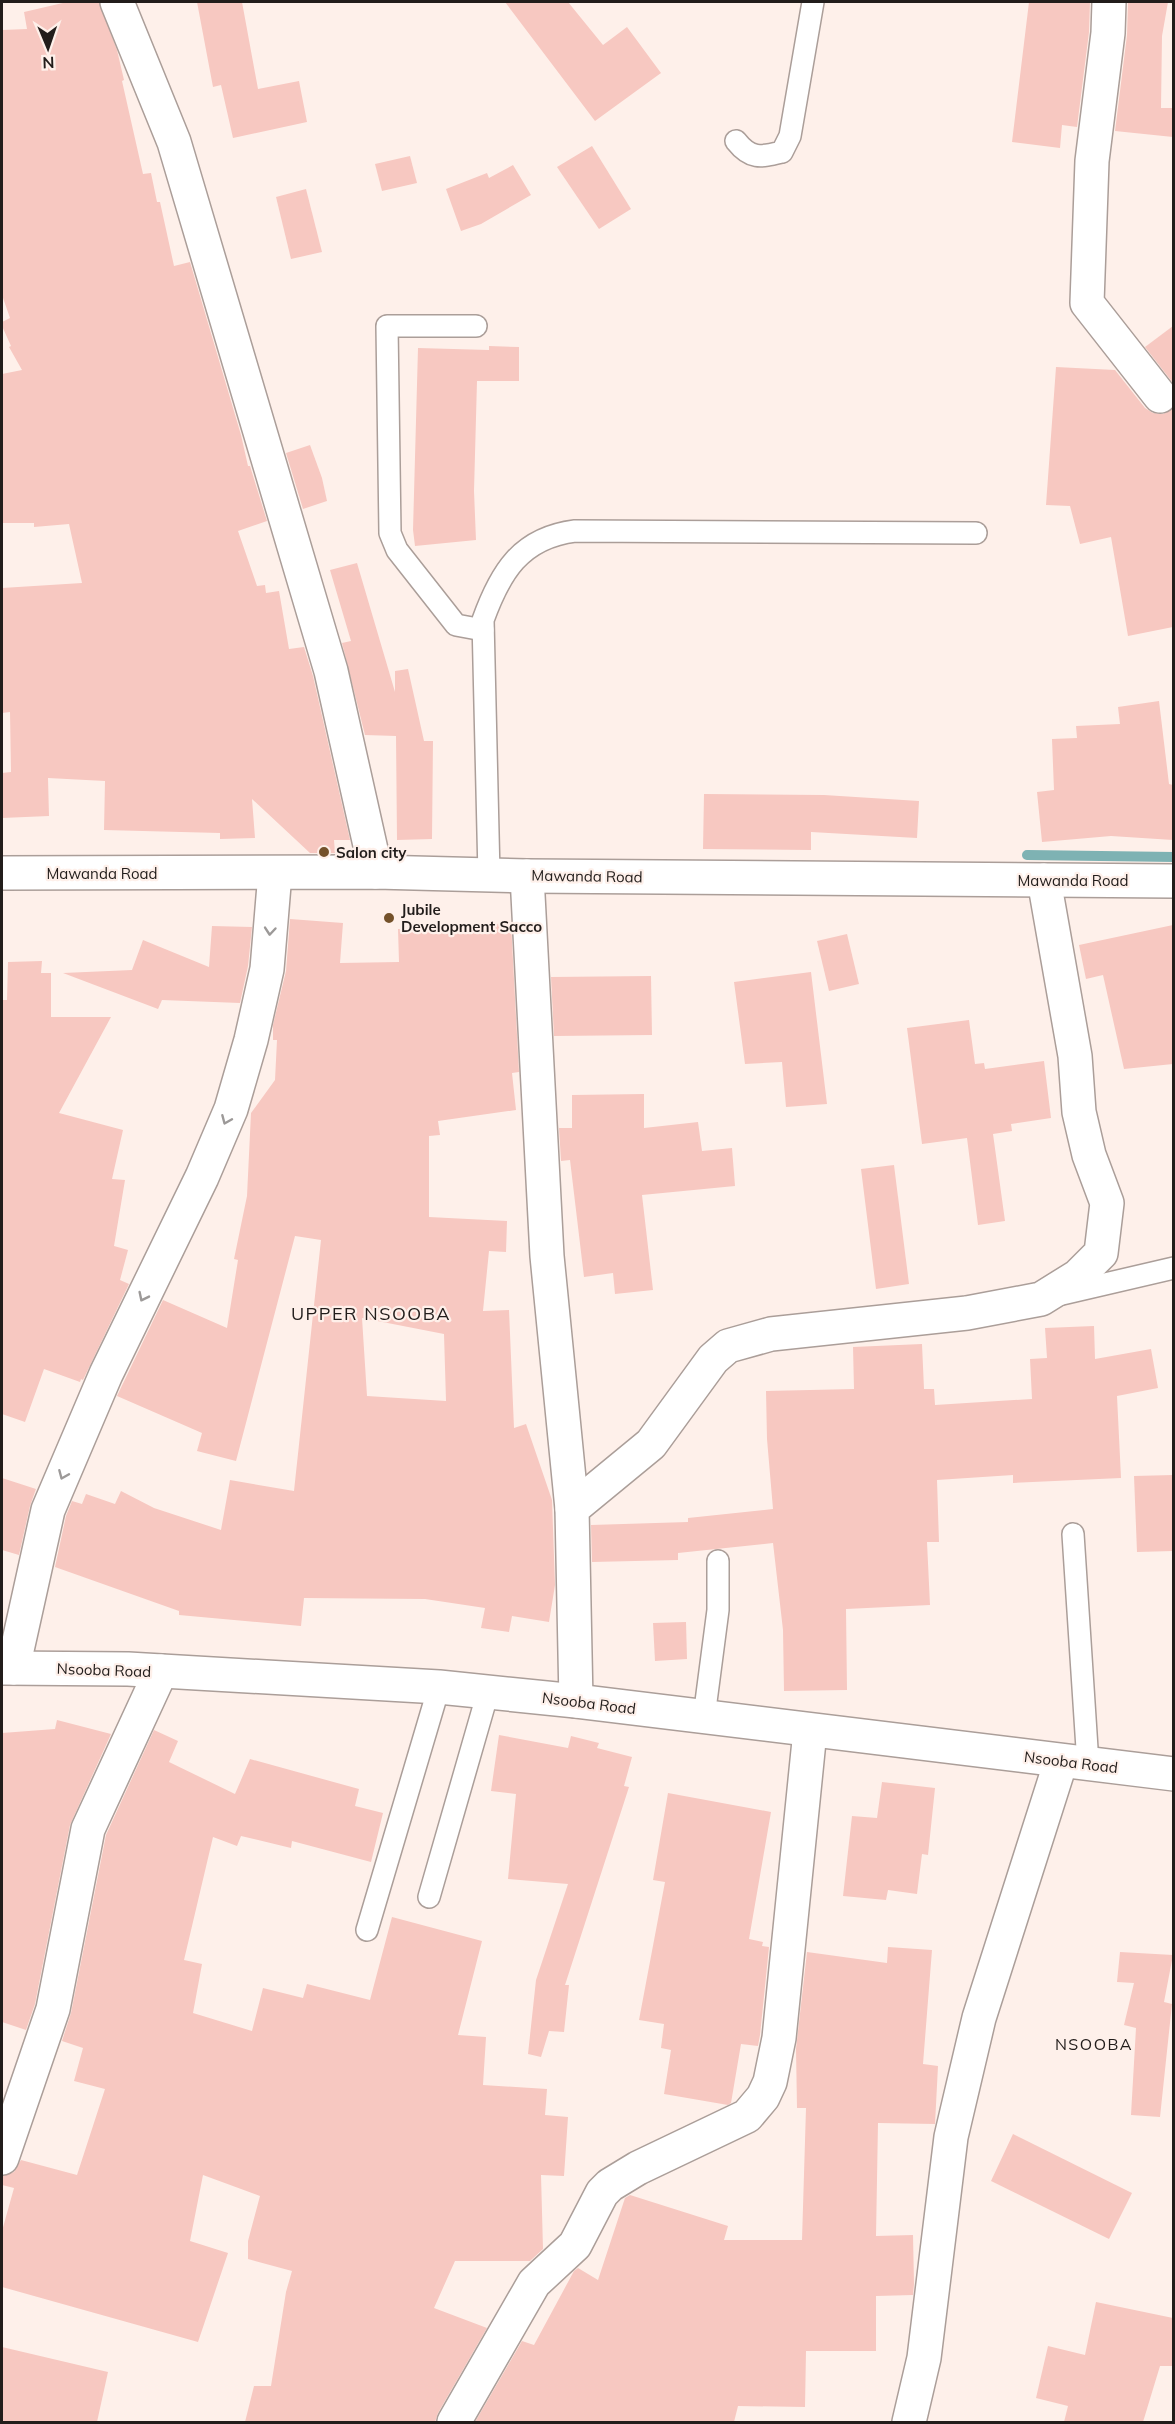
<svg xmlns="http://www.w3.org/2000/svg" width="1175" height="2424" viewBox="0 0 1175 2424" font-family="Mulish,sans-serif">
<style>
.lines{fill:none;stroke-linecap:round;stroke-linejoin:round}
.stream{stroke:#7eb2b3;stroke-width:10}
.building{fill:#f7c8c1;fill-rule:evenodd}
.service-casing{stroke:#ab9e99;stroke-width:24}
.minor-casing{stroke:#ab9e99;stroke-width:36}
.tertiary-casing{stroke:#ab9e99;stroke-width:36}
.service{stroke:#fff;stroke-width:21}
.minor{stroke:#fff;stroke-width:33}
.tertiary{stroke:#fff;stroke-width:33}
.oneway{stroke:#9c9998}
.poi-dot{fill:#74512a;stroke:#fef0ea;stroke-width:2}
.labels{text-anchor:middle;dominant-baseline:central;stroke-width:4.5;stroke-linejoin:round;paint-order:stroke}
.poi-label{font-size:15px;font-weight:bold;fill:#221d1b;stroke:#fef0ea;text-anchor:start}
.street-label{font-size:15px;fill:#221d1b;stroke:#fef0ea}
.neighbourhood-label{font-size:16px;letter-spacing:1.5px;fill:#221d1b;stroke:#fef0ea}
.quarter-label{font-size:18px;letter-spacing:1.5px;fill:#221d1b;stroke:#fef0ea}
</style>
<rect width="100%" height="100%" fill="#fef0ea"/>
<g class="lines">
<polyline class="stream" points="1027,855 1174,857"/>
</g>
<g class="building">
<polygon points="67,2 99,2 117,50 124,80 122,81 143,174 151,173 157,202 160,202 174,266 190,262 241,435 248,466 250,466 267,521 238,531 257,586 265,585 266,593 279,591 289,649 304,647 313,676 350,840 334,840 335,853 310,853 252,799 255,838 220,839 220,833 104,830 105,781 48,778 49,816 2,818 2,773 11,772 10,712 2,713 2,588 82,583 69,524 34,527 34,523 2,523 2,374 22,370 9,347 11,346 2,326 2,322 10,318 2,295 2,30 27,29 24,12"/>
<polygon points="197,2 242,2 258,89 299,81 307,122 233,138 221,85 213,87"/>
<polygon points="505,2 568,2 603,45 627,27 661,73 595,121"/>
<polygon points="1029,2 1090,2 1089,32 1077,127 1062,125 1060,148 1012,142"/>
<polygon points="1128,2 1168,2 1162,36 1161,108 1173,108 1173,137 1115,131 1127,35"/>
<polygon points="592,146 631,209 599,229 557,167"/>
<polygon points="410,156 417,183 382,191 375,164"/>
<polygon points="513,165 531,195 481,224 461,231 446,189 487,173 489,178"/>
<polygon points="306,189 322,252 291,259 276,197"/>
<polygon points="1173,326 1173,383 1145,347"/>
<polygon points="489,346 519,347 519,381 477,381 474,491 476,540 415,546 413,530 418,348 489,350"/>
<polygon points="1056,367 1115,370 1145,408 1153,413 1163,414 1173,408 1173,627 1128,636 1111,537 1080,544 1070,506 1046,505"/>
<polygon points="310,445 322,478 327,501 303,509 286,453"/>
<polygon points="357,563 395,692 395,671 408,669 424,741 433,741 432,839 397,840 396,736 365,735 342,643 351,641 330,570"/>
<polygon points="1159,701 1169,784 1173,785 1173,840 1111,836 1042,842 1037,792 1054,790 1052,739 1077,738 1076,726 1120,724 1118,707"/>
<polygon points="704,794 824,795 919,801 917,838 811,832 811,850 703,849"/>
<path d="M290,919L343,923L340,963L399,962L398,929L481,928V925L511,923L519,1072L512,1073L516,1110L438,1121L440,1135L429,1136V1217L507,1221L506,1252L489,1251L483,1311L509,1310L514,1428L526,1424L552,1500L555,1585L549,1622L512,1616L509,1632L481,1628L485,1608L425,1599L304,1598L301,1626L179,1615V1611L55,1567L66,1516L72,1501L82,1504L86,1494L115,1504L121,1491L154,1508L221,1530L230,1480L294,1491L321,1240L295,1236L236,1461L197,1451L202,1433L117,1396L163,1300L227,1328L238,1260L234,1259L247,1196L251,1113L275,1080L277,1040H273V1025L286,971ZM362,1318L444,1334L446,1401L367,1396Z"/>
<polygon points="1173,925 1173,1064 1124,1069 1103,975 1086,979 1079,945"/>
<polygon points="212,926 252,927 248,966 240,1003 162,1000 158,1009 63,973 132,970 143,940 209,967"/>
<polygon points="847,934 859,984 829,991 817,941"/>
<polygon points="42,961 41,973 51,973 51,1017 111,1017 59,1113 123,1130 112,1179 125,1180 114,1246 128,1250 120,1280 129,1284 83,1380 81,1379 80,1382 44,1369 25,1422 2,1414 2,1000 7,1000 8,962"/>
<polygon points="811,972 827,1104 786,1107 782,1062 745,1064 734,982"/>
<polygon points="651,976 652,1035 554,1036 551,977"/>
<polygon points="969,1020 975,1064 984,1063 985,1069 1044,1061 1051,1118 1011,1124 1012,1131 993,1134 1005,1221 978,1225 967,1138 922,1144 907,1028"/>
<polygon points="644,1094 644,1128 698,1122 702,1151 732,1148 735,1186 642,1195 653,1290 615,1294 613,1273 584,1277 570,1160 561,1161 559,1128 572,1128 572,1095"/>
<polygon points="894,1165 909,1284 876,1289 861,1169"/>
<polygon points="1094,1326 1095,1359 1151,1349 1158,1388 1117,1396 1121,1478 1013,1483 1013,1475 937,1480 939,1542 927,1542 930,1605 846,1609 847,1690 784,1691 783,1630 773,1543 678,1553 678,1560 592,1562 591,1525 688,1522 688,1518 773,1509 767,1439 766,1391 854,1389 853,1347 922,1344 924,1389 934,1389 935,1405 1032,1399 1030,1359 1047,1358 1045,1328"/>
<polygon points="1173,1475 1173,1551 1137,1552 1134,1476"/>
<polygon points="2,1478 36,1489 30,1506 19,1555 2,1550"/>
<polygon points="686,1622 687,1659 655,1661 653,1623"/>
<polygon points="57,1720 111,1734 70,1825 35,2004 26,2030 2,2022 2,1733 55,1729"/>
<polygon points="154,1730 178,1741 169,1762 235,1794 250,1759 359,1789 355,1806 383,1813 371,1862 292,1841 291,1848 241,1836 237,1846 213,1837 184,1960 202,1964 193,2013 252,2031 263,1988 303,1998 307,1984 370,2000 392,1917 482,1941 458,2035 486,2037 483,2085 547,2089 545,2115 568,2117 564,2176 541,2175 543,2249 530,2261 455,2261 434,2308 487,2328 438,2413 435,2422 245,2422 254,2386 271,2386 286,2292 292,2271 248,2259 248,2241 260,2196 203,2175 190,2241 228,2253 198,2342 2,2287 2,2231 14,2188 2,2185 2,2176 14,2172 21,2160 77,2175 105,2089 74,2081 83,2048 62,2041 71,2013 106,1835"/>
<polygon points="499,1735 568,1748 571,1736 599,1743 597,1748 632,1757 624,1786 629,1787 565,1985 569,1985 564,2032 549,2031 541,2057 528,2054 536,1980 568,1884 508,1879 516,1794 491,1791"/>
<polygon points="882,1782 935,1788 928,1855 922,1854 917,1894 888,1890 886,1900 843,1896 852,1816 877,1818"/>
<polygon points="668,1793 771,1812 749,1939 763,1942 762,1946 769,1947 760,2035 758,2046 741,2044 731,2103 728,2105 664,2094 671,2050 661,2048 664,2024 639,2020 665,1882 653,1880"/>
<polygon points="888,1947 932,1950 923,2064 938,2066 935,2124 878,2123 876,2236 913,2235 914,2284 913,2295 876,2296 876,2351 806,2351 805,2407 738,2406 734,2422 475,2422 522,2341 534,2345 574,2271 578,2268 598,2280 625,2198 630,2195 728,2226 724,2240 802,2240 806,2108 797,2108 796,2049 807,1952 887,1963"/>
<polygon points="1120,1952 1173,1955 1164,2002 1172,2004 1160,2117 1131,2115 1136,2028 1124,2025 1134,1983 1117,1982"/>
<polygon points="1013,2134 1132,2193 1109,2239 991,2181"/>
<polygon points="1096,2302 1173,2318 1173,2366 1160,2366 1143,2422 1064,2422 1068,2406 1036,2398 1048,2346 1085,2355"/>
<polygon points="2,2347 108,2372 97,2422 2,2422"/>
</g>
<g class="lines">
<defs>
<g id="service">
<path d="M736,141C751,160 761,157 782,152L790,136L813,2"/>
<polyline points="476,326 387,326 390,533 397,550 456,625 483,630"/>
<path d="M489,875L483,620C500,573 520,538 575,531L976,533"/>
<polyline points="1062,1294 1174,1268"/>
<polyline points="1073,1534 1088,1764"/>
<polyline points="704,1717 718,1610 718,1561"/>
<polyline points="429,1897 488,1692"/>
<polyline points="367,1930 439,1687"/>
</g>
<g id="minor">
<polyline points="117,2 174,142 331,671 376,872"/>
<polyline points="1109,2 1108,33 1092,161 1087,303 1160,396"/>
<polyline points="527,876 547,1256 572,1509"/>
<polyline points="2,1668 128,1669 439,1687 576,1701 1174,1774"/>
<polyline points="13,1668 48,1510 106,1374 202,1177 231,1109 251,1040 267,969 275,873"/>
<polyline points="576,1701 572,1509 651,1444 713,1359 728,1346 771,1334 967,1313 1041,1299 1078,1276 1101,1253 1107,1203 1089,1155 1079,1112 1075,1056 1044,880"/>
<polyline points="2,2158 53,2009 88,1829 161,1671"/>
<polyline points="454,2422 534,2283 575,2245 602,2193 610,2185 638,2168 747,2116 763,2097 770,2082 779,2038 810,1731"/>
<polyline points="909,2422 924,2358 951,2137 979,2018 1061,1761"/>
</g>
<polyline id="tertiary" points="2,873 376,872 527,876 1174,881"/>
</defs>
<use href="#service" class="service-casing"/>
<use href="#minor" class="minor-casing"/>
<use href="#tertiary" class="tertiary-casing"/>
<use href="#service" class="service"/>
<use href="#minor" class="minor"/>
<use href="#tertiary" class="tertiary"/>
</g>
<defs><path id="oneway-chevron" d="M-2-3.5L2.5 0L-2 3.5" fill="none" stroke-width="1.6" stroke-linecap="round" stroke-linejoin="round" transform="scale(1.5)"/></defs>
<g class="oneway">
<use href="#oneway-chevron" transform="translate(270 931) rotate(95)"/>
<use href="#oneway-chevron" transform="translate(226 1120) rotate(113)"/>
<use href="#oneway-chevron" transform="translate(143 1297) rotate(116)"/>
<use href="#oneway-chevron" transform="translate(63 1475) rotate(113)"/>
</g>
<g class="poi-dot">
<circle cx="324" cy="852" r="6"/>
<circle cx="389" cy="918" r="6"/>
</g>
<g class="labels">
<g class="poi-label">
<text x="336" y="852">Salon city</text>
<text x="401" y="909">Jubile<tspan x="401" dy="17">Development Sacco</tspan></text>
</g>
<g class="street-label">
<text x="102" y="873">Mawanda Road</text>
<text transform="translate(587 876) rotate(1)">Mawanda Road</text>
<text x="1073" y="880">Mawanda Road</text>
<text transform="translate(104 1670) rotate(2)">Nsooba Road</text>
<text transform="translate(589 1703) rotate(7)">Nsooba Road</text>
<text transform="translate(1071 1762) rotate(7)">Nsooba Road</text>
</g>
<g class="neighbourhood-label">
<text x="1094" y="2044">NSOOBA</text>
</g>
<g class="quarter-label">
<text x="371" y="1313">UPPER NSOOBA</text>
</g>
</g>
<rect width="1175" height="2424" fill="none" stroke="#221d1b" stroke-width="6"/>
<g transform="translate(48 48) rotate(178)" stroke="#fef0ea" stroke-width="4.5" paint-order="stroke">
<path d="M0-4.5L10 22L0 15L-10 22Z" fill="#221d1b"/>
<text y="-9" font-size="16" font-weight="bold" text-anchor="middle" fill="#221d1b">N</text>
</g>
</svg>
